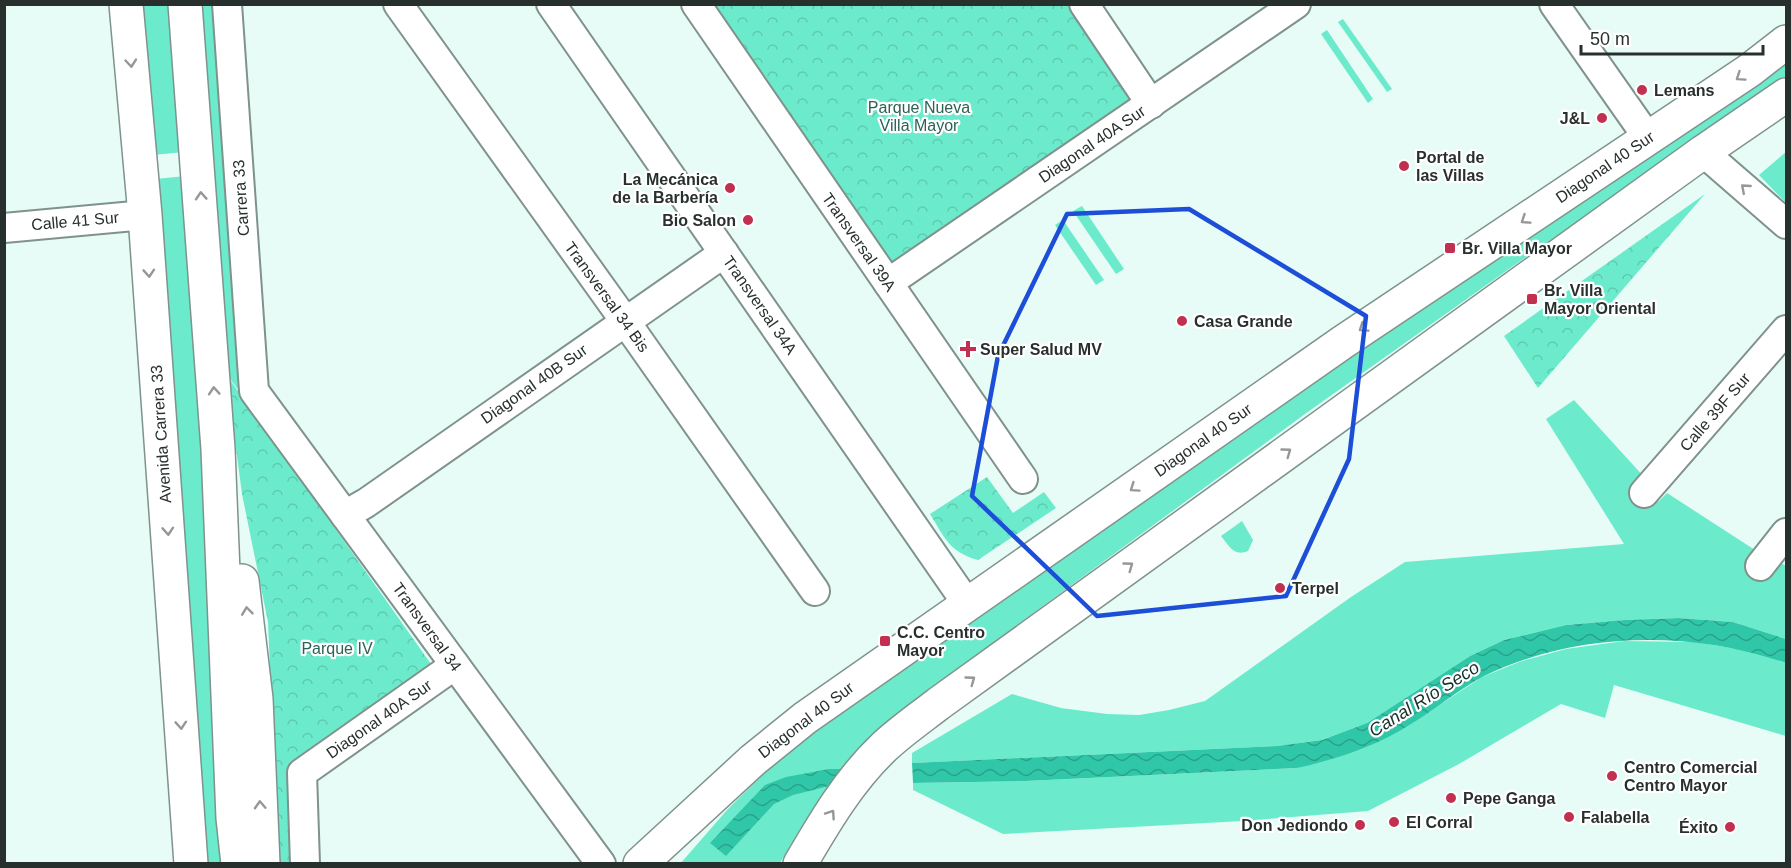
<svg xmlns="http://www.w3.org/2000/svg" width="1791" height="868" viewBox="0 0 1791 868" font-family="Arial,sans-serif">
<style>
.green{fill:#6cebcc}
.park{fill:url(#park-crowns)}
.water{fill:url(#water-waves)}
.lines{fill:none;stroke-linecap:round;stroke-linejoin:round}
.street-casing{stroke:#7f928c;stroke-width:32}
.secondary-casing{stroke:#7f928c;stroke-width:36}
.street{stroke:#fff;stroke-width:28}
.secondary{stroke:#fff;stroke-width:33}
.oneway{stroke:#949896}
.marked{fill:none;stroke:#1d4ed8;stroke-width:4.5;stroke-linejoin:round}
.poi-dot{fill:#c1314f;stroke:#fff;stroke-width:2}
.labels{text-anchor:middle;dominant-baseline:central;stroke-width:4.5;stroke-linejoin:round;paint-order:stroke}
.poi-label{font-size:16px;font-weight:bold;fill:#28302d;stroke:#fff;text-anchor:start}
.park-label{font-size:16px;fill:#2a6355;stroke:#fff}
.street-label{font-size:16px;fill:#28302d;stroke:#fff}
.water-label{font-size:18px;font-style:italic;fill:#183029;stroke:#fff}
</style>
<defs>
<pattern id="park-crowns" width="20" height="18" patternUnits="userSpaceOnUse" patternTransform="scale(1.5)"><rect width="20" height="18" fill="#6cebcc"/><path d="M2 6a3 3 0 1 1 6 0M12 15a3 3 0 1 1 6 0" fill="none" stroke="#5ecab0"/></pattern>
<pattern id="water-waves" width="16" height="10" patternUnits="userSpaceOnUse" patternTransform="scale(1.5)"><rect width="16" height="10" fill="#30c7a8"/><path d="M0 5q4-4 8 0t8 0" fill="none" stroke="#29a289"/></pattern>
</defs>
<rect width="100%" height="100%" fill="#e7fcf6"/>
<g class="green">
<polygon points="138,5 172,5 184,152 153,155"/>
<polygon points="197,5 217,5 245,398 226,374"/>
<polygon points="1343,19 1392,89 1387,92 1338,22"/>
<polygon points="1327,30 1373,99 1368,103 1321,34"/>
<path d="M1786,63V78L1516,264L1305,414L908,705C872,738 836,775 809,816C798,831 789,848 780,863L680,864L727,810L785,752L1291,399L1606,183Z"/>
<polygon points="1786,152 1786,203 1759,175"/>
<polygon points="186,176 210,612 220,863 208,863 155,179"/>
<polygon points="1082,206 1124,269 1116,274 1073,211"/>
<polygon points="1063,220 1104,280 1096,285 1055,225"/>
<polygon points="1574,400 1645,478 1637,487 1658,502 1667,493 1755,550 1750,560 1773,574 1781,563 1786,566 1786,639 1733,622 1679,618 1625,620 1566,625 1504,640 1470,656 1367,723 1322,740 1277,746 912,763 912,753 1012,694 1061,708 1107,714 1139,715 1169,710 1205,701 1351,597 1405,562 1624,544 1546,419"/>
<path d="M1242,521L1253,540L1248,551C1234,557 1229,546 1221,536Z"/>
<polygon points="1624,641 1695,642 1755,652 1786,663 1786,736 1614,685 1605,718 1561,704 1459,764 1368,811 1243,821 1003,834 913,790 913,783 1026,781 1297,768 1409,725 1482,677 1519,662 1566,649"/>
</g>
<g class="park">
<polygon points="704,5 1068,5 1134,100 892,272"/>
<polygon points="1705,194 1538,388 1504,336"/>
<polygon points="226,374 431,664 290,765 295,863 278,863 268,622 242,494"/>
<path d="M987,477L1013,513L1044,492L1056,508L978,560C949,552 945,538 930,514Z"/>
</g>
<g class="water">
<path d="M1679,618L1733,622L1786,639V663C1690,630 1577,631 1484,676C1459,689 1436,709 1411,724C1377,746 1337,759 1297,768L1026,781L913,783L912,763L1277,746L1322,740L1367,723L1470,656L1504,640L1566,625L1625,620Z"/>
<polygon points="829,769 846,769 833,785 793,795 774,804 726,856 710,843 765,785 786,777"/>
</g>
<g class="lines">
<defs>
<g id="street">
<polyline points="227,4 254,391 601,864"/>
<polyline points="398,4 625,321 815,591"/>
<polyline points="551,4 968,605"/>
<polyline points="696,4 1023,479"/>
<polyline points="1084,4 1151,104"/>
<polyline points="1554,4 1648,138"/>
<polyline points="1703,152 1786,224"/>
<polyline points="4,228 145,215"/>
<polyline points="888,283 1296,4"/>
<polyline points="1644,493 1786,330"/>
<polyline points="345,515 366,503 724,253"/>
<polyline points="1760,566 1786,533"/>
<polyline points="305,864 302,773 455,665"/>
</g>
<g id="secondary">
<polyline points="126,4 145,215 191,864"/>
<polyline points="185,4 218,449 233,818 238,864"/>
<polyline points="242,581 256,699 263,864"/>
<polyline points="640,864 753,760 805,718 1343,342 1750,70 1786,42"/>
<path d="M800,864C824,823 849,780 884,747C900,732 920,718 938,704L1703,152L1786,95"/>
</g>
</defs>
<use href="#street" class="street-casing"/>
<use href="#secondary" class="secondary-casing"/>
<use href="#street" class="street"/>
<use href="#secondary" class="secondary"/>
</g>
<defs><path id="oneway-chevron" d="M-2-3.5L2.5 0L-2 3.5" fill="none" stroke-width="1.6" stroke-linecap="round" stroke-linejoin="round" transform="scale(1.5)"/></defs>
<g class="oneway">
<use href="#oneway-chevron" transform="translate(131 63) rotate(85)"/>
<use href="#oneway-chevron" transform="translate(1740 77) rotate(146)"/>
<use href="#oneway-chevron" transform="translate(1745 188) rotate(-139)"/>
<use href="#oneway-chevron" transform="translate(201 196) rotate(-94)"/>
<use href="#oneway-chevron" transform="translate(1525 220) rotate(146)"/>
<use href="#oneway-chevron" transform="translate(149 273) rotate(86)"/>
<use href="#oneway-chevron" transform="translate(1363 328) rotate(146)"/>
<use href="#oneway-chevron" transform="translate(214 391) rotate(-94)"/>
<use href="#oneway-chevron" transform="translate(1287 452) rotate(-36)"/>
<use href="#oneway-chevron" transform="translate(1134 488) rotate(145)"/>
<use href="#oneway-chevron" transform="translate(168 531) rotate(86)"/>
<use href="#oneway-chevron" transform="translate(1129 566) rotate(-36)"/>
<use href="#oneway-chevron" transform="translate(247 611) rotate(-97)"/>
<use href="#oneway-chevron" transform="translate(971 680) rotate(-36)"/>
<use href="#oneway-chevron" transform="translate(181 725) rotate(86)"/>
<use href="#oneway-chevron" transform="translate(260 805) rotate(-93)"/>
<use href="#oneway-chevron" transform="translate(831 814) rotate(-56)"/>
</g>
<path class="marked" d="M1189,209L1366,316L1349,459L1286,596L1097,616L972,496L998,356L1067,214Z"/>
<g class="poi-dot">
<circle cx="1642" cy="90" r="6"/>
<circle cx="1602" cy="118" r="6"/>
<circle cx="1404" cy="166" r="6"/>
<circle cx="730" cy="188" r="6"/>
<circle cx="748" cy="220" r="6"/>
<rect x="1444" y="242" width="12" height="12" rx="3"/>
<rect x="1526" y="293" width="12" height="12" rx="3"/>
<circle cx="1182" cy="321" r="6"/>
<path d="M965 340h6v6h6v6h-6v6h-6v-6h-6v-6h6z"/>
<circle cx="1280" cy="588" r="6"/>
<rect x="879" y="635" width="12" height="12" rx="3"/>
<circle cx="1612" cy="776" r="6"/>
<circle cx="1451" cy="798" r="6"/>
<circle cx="1569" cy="817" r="6"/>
<circle cx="1394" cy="822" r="6"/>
<circle cx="1360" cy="825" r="6"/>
<circle cx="1730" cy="827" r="6"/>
</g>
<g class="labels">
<g class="poi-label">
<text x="1654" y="90">Lemans</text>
<text x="1590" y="118" text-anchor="end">J&amp;L</text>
<text x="1416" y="157">Portal de<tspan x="1416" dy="18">las Villas</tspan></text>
<text x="718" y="179" text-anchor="end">La Mecánica<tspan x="718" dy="18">de la Barbería</tspan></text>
<text x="736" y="220" text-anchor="end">Bio Salon</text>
<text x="1462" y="248">Br. Villa Mayor</text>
<text x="1544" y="290">Br. Villa<tspan x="1544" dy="18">Mayor Oriental</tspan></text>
<text x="1194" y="321">Casa Grande</text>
<text x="980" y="349">Super Salud MV</text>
<text x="1292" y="588">Terpel</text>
<text x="897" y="632">C.C. Centro<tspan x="897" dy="18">Mayor</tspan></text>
<text x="1624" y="767">Centro Comercial<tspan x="1624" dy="18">Centro Mayor</tspan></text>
<text x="1463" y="798">Pepe Ganga</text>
<text x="1581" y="817">Falabella</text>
<text x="1406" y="822">El Corral</text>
<text x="1348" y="825" text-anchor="end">Don Jediondo</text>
<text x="1718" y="827" text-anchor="end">Éxito</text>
</g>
<g class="park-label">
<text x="919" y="107">Parque Nueva<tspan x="919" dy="18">Villa Mayor</tspan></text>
<text x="337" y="648">Parque IV</text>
</g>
<g class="street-label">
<text transform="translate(1092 144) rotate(-34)">Diagonal 40A Sur</text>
<text transform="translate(1605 167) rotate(-34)">Diagonal 40 Sur</text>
<text transform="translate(241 198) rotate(-94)">Carrera 33</text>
<text transform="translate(75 221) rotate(-5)">Calle 41 Sur</text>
<text transform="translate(859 242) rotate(55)">Transversal 39A</text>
<text transform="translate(607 297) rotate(54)">Transversal 34 Bis</text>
<text transform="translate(760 305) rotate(55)">Transversal 34A</text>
<text transform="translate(534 384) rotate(-35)">Diagonal 40B Sur</text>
<text transform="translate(1715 412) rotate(-49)">Calle 39F Sur</text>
<text transform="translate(161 434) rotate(-94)">Avenida Carrera 33</text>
<text transform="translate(1203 440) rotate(-35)">Diagonal 40 Sur</text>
<text transform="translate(427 627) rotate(54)">Transversal 34</text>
<text transform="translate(379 719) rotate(-35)">Diagonal 40A Sur</text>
<text transform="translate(806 720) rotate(-37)">Diagonal 40 Sur</text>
</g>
<g class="water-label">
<text transform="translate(1424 699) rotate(-32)">Canal Río Seco</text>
</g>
</g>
<rect width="1791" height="868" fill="none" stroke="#28302d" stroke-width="12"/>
<path d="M1581 45v9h182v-9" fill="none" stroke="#28302d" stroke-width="3"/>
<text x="1590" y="45" font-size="18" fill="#28302d" stroke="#ffffff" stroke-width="4.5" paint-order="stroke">50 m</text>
</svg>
